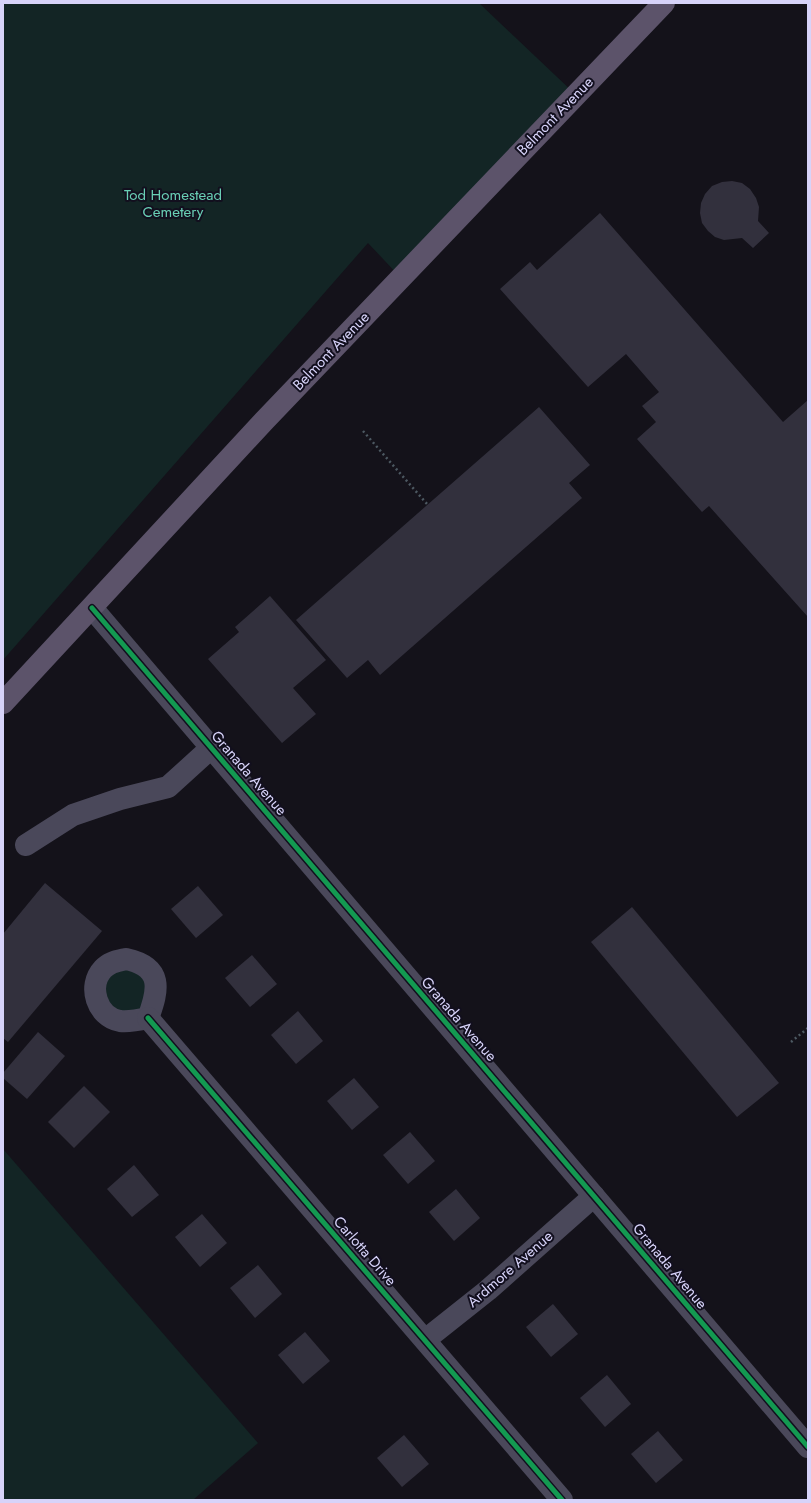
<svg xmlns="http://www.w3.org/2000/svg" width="811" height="1503" viewBox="0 0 811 1503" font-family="Jost,sans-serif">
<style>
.green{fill:#132525}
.building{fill:#32303d}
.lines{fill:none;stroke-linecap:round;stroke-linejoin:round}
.path{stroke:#4d5962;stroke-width:2.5;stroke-dasharray:2 3;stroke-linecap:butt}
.minor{stroke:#4a485a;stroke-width:22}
.major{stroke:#5c536a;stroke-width:22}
.cycleway-casing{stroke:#120f1e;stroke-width:8}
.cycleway{stroke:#139951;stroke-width:5}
.labels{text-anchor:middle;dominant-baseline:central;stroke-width:4;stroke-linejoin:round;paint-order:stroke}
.street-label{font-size:15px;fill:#d7d3f9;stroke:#120f1e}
.park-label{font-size:15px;fill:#69cfb5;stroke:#120f1e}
</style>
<rect width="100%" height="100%" fill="#14121a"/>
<g class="green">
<polygon points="3,3 479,3 575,94 401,278 368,243 3,660"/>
<polygon points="139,962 153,1006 120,1021 96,981"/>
<polygon points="3,1149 258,1443 193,1500 3,1500"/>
</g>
<g class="building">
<polygon points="732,181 742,183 750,189 756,198 759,207 758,221 769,233 753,248 742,238 724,240 715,237 708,231 702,223 700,213 701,203 705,194 712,186 722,182"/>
<polygon points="600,213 783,422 808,400 808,617 709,506 702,512 637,439 656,422 642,406 659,392 626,354 588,387 500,289 530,262 537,270"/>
<polygon points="539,407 590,465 569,483 582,498 380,675 368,660 347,678 296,620"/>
<polygon points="270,596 326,660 293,688 316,714 282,743 208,659 239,632 235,627"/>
<polygon points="45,883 102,931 8,1042 3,1038 3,934"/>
<polygon points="198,886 223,915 196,938 171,909"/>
<polygon points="632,907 779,1083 737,1117 591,942"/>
<polygon points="252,955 277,984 250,1007 225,978"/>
<polygon points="298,1011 323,1041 296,1064 271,1035"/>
<polygon points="38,1032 65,1056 27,1099 3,1078 3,1073"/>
<polygon points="354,1078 379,1107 352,1130 327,1101"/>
<polygon points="84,1086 110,1112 74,1148 48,1122"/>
<polygon points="410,1132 435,1161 408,1184 383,1155"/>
<polygon points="134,1165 159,1195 132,1217 107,1189"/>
<polygon points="456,1189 480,1218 454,1241 429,1212"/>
<polygon points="202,1214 227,1243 200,1267 175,1237"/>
<polygon points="258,1265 282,1294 255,1318 230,1288"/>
<polygon points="553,1304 578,1334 551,1357 526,1327"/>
<polygon points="305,1332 330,1361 303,1384 278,1355"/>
<polygon points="607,1375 631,1404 605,1427 580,1398"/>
<polygon points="658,1431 683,1460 656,1483 631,1454"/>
<polygon points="404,1435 429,1464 402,1487 377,1458"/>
</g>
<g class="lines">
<g class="path">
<polyline points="363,431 427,504"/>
<polyline points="791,1042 808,1028"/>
</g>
<g class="minor">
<polyline points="92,608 808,1447"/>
<polyline points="26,845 73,815 120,799 168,787 211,748"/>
<path d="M126,959C163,967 159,989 148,1018C139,1020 129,1022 120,1021C97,1017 87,986 103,969C109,962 117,961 126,959Z"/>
<polyline points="148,1018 562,1500"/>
<polyline points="425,1340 488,1290 594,1196"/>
</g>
<polyline class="major" points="3,703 264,421 664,3"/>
<defs>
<g id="cycleway">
<polyline points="92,608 808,1447"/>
<polyline points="148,1018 562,1500"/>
</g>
</defs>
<use href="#cycleway" class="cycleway-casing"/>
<use href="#cycleway" class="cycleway"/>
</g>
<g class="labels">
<g class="street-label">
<text transform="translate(555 116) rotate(-46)">Belmont Avenue</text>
<text transform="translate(331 351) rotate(-46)">Belmont Avenue</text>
<text transform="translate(249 773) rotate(49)">Granada Avenue</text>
<text transform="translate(459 1019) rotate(49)">Granada Avenue</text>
<text transform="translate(365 1251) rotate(49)">Carlotta Drive</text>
<text transform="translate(670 1266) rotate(50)">Granada Avenue</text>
<text transform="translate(510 1269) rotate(-41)">Ardmore Avenue</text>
</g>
<g class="park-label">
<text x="173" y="195">Tod Homestead<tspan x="173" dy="17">Cemetery</tspan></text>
</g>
</g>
<rect width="811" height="1503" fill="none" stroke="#d7d3f9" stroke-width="8"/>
</svg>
